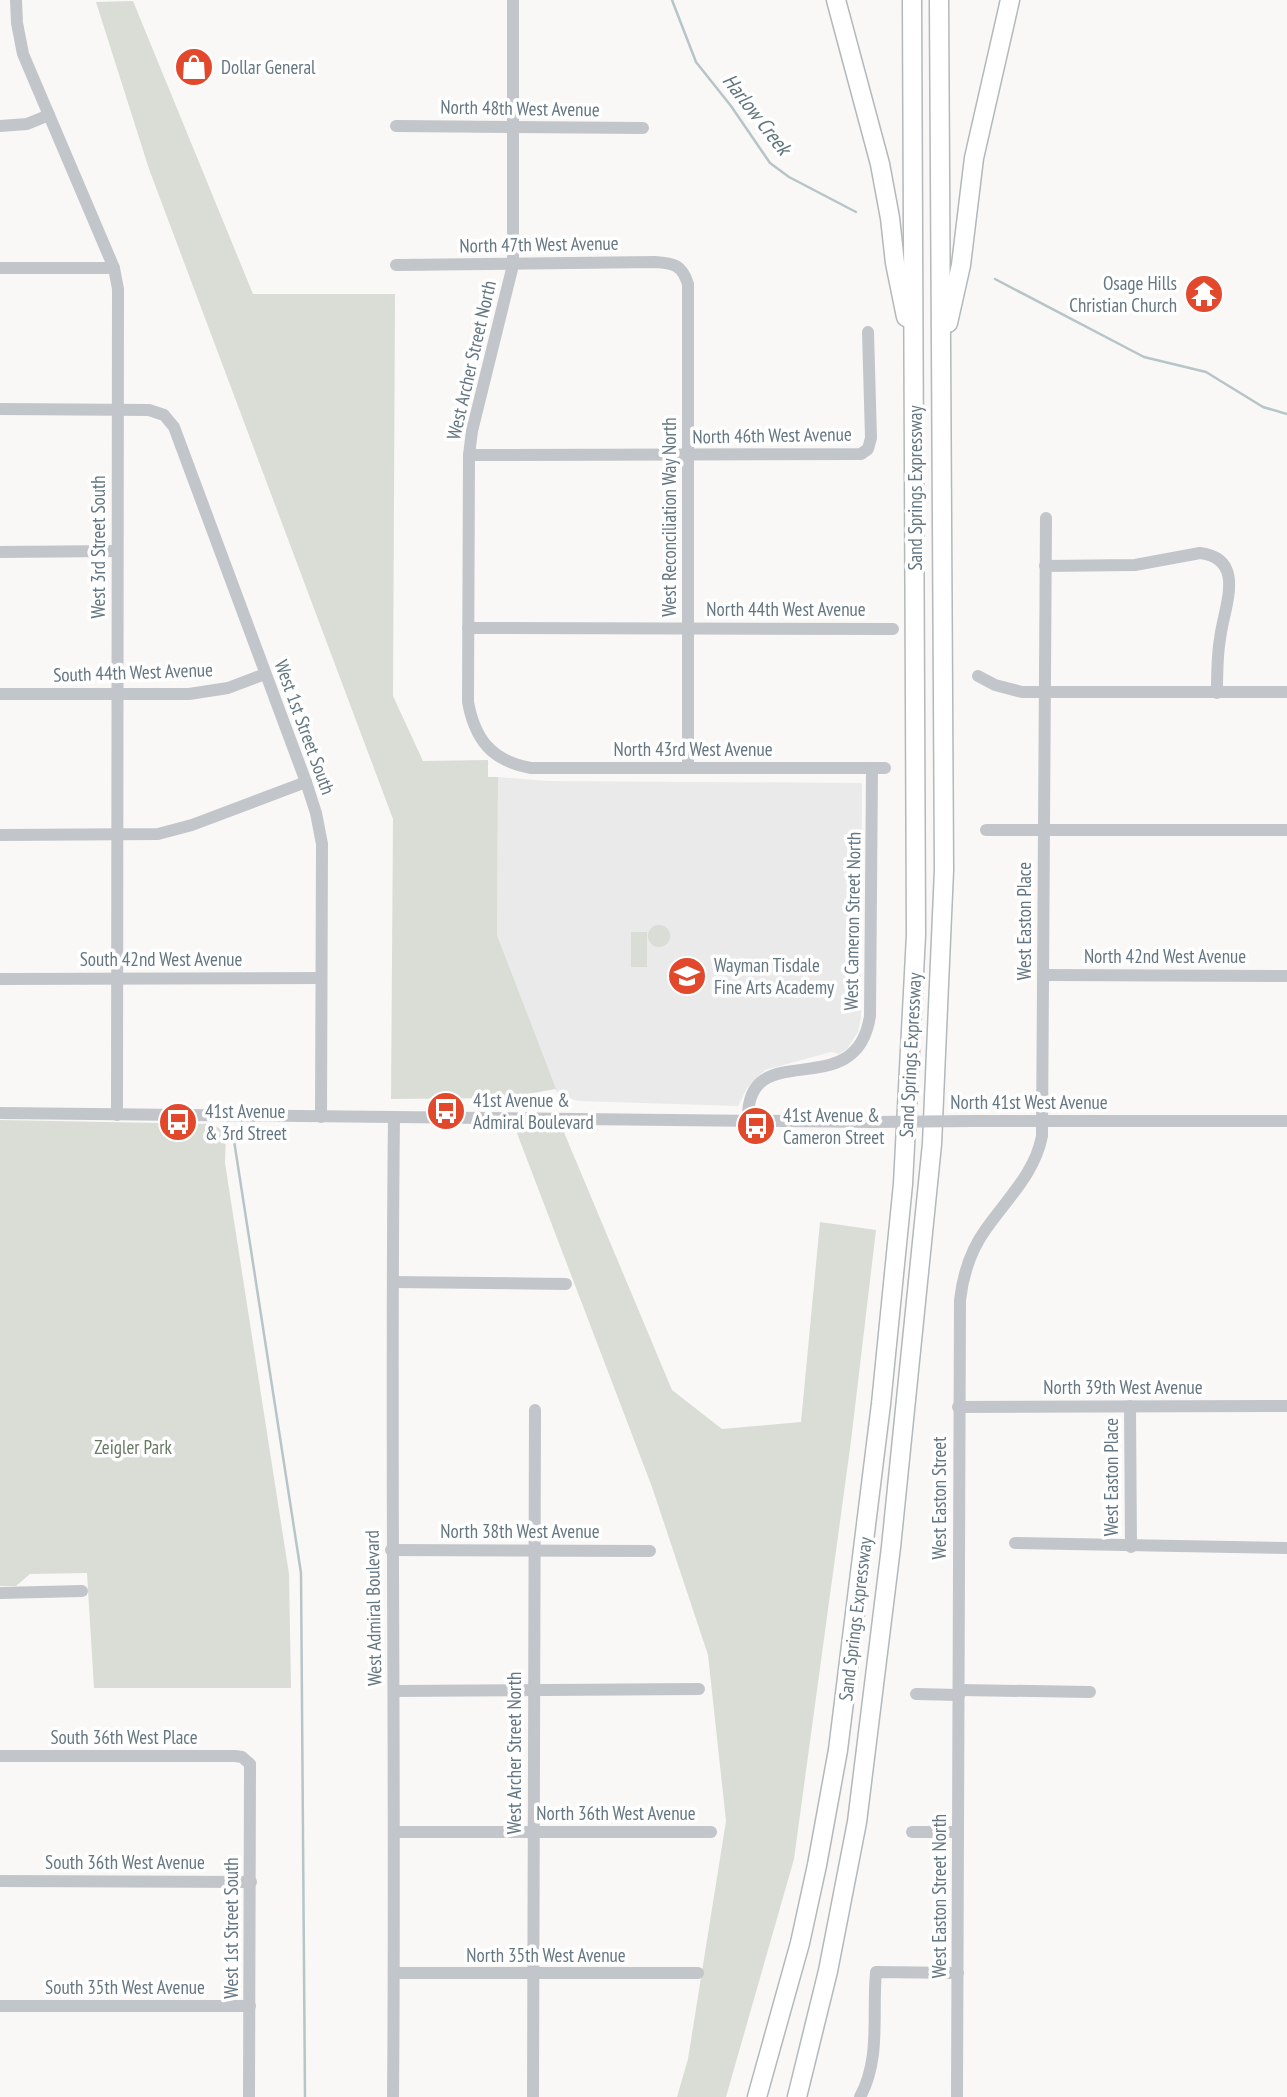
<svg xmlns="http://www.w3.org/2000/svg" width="1287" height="2097" viewBox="0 0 1287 2097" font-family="'PT Sans Narrow',sans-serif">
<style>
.built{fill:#e9eae9}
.green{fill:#d9ddd5}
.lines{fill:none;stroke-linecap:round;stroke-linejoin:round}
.stream{stroke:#b7c5c8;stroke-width:2.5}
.highway-casing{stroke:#b3b8bb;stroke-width:21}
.minor{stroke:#c2c6ca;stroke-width:12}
.highway{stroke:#fff;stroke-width:18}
.minor-bridge{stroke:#c2c6ca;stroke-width:12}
.labels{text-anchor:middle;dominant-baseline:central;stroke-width:7;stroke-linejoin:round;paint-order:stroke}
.poi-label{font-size:19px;fill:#647681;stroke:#fff;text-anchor:start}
.street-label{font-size:19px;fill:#647681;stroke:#fff}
.park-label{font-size:19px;fill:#687963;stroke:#fff}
.water-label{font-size:21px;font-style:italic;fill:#5e767b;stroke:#fff}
</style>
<rect width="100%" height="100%" fill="#f9f8f6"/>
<polygon class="built" points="498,777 548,781 862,783 861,1017 858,1032 847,1049 839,1054 831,1052 765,1070 747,1088 738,1106 579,1101 558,1096 497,935"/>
<g class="green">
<polygon points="133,1 253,294 395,294 393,696 423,761 488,760 488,777 498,777 497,935 556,1089 504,1098 391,1099 393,819 149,169 96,2"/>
<circle cx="659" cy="936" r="11"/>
<rect x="631" y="932" width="16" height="35"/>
<polygon points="0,1120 212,1124 226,1132 225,1163 289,1574 291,1688 94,1688 87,1573 30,1574 16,1586 0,1586"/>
<polygon points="515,1128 563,1130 672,1390 722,1429 801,1422 820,1222 876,1230 851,1441 794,1859 726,2097 677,2097 688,2059 726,1821 708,1655 652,1487"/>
</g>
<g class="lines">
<g class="stream">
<polyline points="672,0 696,62 731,106 770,163 789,177 856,212"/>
<polyline points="995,279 1144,357 1206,372 1263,407 1287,414"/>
<polyline points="233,1134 301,1573 305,2097"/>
</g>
<defs>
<g id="highway">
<polyline points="836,0 880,164 890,218 895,263 906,317"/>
<polyline points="948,323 961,265 974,158 1010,0"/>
<polyline points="757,2097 800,1943 817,1865 838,1750 881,1404 903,1184 916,935 912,0"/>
<polyline points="797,2097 828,1971 857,1822 891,1547 932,1144 944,870 939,0"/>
</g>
</defs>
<use href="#highway" class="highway-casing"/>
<g class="minor">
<polyline points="16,0 17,23 23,54 114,268 118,289 117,1115"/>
<path d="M513,0V265L472,431L469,455L468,702C475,740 492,761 531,768H885"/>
<polyline points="0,126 27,124 49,115"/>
<polyline points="396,126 643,128"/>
<path d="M396,265L655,262C674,263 682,265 688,284V768"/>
<polyline points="0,268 114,268"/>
<polyline points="0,409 149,410 164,415 174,427 306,782 316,813 322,844 321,1117"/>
<polyline points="469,455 861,454 868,449 871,438 868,332"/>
<polyline points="0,552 117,551"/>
<path d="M1045,566L1135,565L1200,553C1248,559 1223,609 1220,639C1217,656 1217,675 1217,693"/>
<polyline points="468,628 893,629"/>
<polyline points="978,676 995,685 1022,692 1287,692"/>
<polyline points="0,694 189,694 228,688 265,674"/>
<polyline points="986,830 1287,830"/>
<polyline points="0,835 158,834 192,825 306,782"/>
<polyline points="1043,975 1287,976"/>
<polyline points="0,979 321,978"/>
<polyline points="0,1113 871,1122"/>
<path d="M748,1121C745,1032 856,1108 870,1016L872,768"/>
<polyline points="974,1121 1287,1121"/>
<polyline points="393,1282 566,1284"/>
<polyline points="1130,1406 1131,1547"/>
<polyline points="958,1407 1287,1406"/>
<polyline points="1015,1543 1287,1548"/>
<polyline points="391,1550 650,1551"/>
<polyline points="0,1593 82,1591"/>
<polyline points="959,1690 1090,1692"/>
<polyline points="394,1691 699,1689"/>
<polyline points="916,1694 959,1695"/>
<polyline points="0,1756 235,1756 242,1757 250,1764 249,2097"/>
<polyline points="395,1832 711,1832"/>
<polyline points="912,1832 958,1832"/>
<polyline points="0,1881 251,1882"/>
<polyline points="394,1973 698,1973"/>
<polyline points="0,2006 250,2006"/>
<path d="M393,2097C396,1771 390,1444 394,1118"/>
<polyline points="533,2097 535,1410"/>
<path d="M860,2097C881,2059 872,2014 876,1972L958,1973"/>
<path d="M957,2097L960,1300C963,1274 970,1251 986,1229C1007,1199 1035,1173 1042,1136L1046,518"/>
</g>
<use href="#highway" class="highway"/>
<polyline class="minor-bridge" points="871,1122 974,1121"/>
</g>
<defs>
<symbol id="shop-disc" viewBox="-11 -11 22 22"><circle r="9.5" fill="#e2482c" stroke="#fff"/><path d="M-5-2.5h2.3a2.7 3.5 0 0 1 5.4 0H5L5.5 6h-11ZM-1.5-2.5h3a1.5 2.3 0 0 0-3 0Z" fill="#fff"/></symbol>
<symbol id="temple-disc" viewBox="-11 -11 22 22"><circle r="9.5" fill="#e2482c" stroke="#fff"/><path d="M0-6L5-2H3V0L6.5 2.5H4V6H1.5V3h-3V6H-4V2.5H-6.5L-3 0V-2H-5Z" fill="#fff"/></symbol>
<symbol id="school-disc" viewBox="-11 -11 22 22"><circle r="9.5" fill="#e2482c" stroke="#fff"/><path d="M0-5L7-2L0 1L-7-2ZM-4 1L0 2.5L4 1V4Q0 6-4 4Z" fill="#fff"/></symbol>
<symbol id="bus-disc" viewBox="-11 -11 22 22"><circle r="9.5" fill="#e2482c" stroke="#fff"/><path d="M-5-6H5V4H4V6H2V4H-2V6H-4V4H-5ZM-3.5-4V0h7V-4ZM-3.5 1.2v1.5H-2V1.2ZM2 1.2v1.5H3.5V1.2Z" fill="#fff"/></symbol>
</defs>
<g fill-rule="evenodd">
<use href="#shop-disc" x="172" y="45" width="44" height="44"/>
<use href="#temple-disc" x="1182" y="272" width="44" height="44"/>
<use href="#school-disc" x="665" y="954" width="44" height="44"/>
<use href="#bus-disc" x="424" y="1089" width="44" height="44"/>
<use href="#bus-disc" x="156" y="1100" width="44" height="44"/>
<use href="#bus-disc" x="734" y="1104" width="44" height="44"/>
</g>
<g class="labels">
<g class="poi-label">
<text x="221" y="67">Dollar General</text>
<text x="1177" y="283" text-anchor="end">Osage Hills<tspan x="1177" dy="22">Christian Church</tspan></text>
<text x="714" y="965">Wayman Tisdale<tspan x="714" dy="22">Fine Arts Academy</tspan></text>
<text x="473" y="1100">41st Avenue &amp;<tspan x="473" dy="22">Admiral Boulevard</tspan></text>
<text x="205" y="1111">41st Avenue<tspan x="205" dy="22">&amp; 3rd Street</tspan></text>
<text x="783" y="1115">41st Avenue &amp;<tspan x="783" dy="22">Cameron Street</tspan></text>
</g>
<g class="street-label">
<text transform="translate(520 108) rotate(1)">North 48th West Avenue</text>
<text transform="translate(539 244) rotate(-1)">North 47th West Avenue</text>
<text transform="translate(471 360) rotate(-77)">West Archer Street North</text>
<text transform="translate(772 435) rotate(-1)">North 46th West Avenue</text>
<text transform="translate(915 488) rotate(-90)">Sand Springs Expressway</text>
<text transform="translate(669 517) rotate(-90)">West Reconciliation Way North</text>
<text transform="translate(98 547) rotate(-90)">West 3rd Street South</text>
<text x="786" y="609">North 44th West Avenue</text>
<text transform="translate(133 672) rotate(-2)">South 44th West Avenue</text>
<text transform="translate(305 727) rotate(70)">West 1st Street South</text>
<text x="693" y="749">North 43rd West Avenue</text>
<text transform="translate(852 921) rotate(-89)">West Cameron Street North</text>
<text transform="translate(1024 921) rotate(-90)">West Easton Place</text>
<text x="1165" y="956">North 42nd West Avenue</text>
<text x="161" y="959">South 42nd West Avenue</text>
<text transform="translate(910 1055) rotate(-87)">Sand Springs Expressway</text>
<text x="1029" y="1102">North 41st West Avenue</text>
<text x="1123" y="1387">North 39th West Avenue</text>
<text transform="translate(1111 1477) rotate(-90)">West Easton Place</text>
<text transform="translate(939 1498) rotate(-90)">West Easton Street</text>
<text x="520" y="1531">North 38th West Avenue</text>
<text transform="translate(373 1608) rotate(-91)">West Admiral Boulevard</text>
<text transform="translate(855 1619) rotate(-83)">Sand Springs Expressway</text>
<text x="124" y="1737">South 36th West Place</text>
<text transform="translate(514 1753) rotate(-90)">West Archer Street North</text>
<text x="616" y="1813">North 36th West Avenue</text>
<text x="125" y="1862">South 36th West Avenue</text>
<text transform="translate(939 1896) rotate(-90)">West Easton Street North</text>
<text transform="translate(231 1928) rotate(-90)">West 1st Street South</text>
<text x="546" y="1955">North 35th West Avenue</text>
<text x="125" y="1987">South 35th West Avenue</text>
</g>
<g class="park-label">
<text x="133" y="1447">Zeigler Park</text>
</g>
<g class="water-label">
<text transform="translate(757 114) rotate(52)">Harlow Creek</text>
</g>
</g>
</svg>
